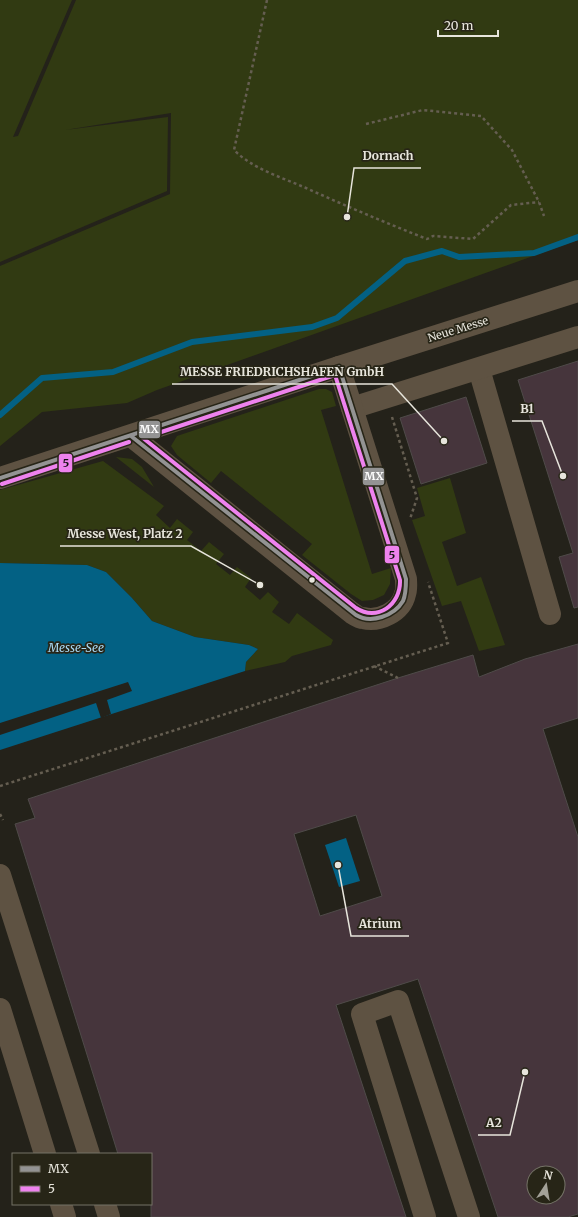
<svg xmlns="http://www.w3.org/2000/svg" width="578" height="1217" viewBox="0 0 578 1217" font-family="Merriweather,serif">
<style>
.green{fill:#313a12}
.water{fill:#036184}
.pier{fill:#24221a}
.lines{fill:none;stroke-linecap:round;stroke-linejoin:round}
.stream{stroke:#036184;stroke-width:6}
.building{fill:#46353c;stroke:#4f4b49;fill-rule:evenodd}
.path{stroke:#655e51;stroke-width:2.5;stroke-dasharray:3 3;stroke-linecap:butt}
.minor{stroke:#5e5242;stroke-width:22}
.bus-1-casing{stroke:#272517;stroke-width:7}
.bus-2-casing{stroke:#272517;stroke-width:7}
.bus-1{stroke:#939393;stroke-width:4}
.bus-2{stroke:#ee82ee;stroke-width:4}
.bus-dot{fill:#e7e5dc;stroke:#272517;stroke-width:1.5}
.labels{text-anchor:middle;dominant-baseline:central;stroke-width:3.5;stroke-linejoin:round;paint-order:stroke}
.street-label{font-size:11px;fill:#e7e5dc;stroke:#272517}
.water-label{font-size:12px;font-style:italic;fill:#a9d9f4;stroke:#272517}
.leader{fill:none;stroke:#e7e5dc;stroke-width:1.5}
.callout-dot{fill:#e7e5dc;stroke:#272517;stroke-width:1.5}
.callout-label{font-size:12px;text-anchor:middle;font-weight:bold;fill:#e7e5dc;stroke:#272517;stroke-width:3.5;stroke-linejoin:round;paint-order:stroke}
.line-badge{stroke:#272517;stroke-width:1.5}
.badge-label{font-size:11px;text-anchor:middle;font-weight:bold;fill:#fff}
.pale-badge-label{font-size:11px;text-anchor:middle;font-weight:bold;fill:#111}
</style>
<rect width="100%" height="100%" fill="#24221a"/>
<g class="green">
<polygon points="0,0 72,0 13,137 18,136 76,0 578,0 578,240 157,390 127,403 42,412 0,446 0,266 170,194 171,113 65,130 168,117 167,191 0,262"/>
<polygon points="319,389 326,389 332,392 336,406 321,410 372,574 391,568 390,584 384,595 373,600 362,601 351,594 302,555 312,544 221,471 211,483 177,455 171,446 177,436"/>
<polygon points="116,457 132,459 142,467 154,487"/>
<polygon points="103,461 164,506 156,515 170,528 177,519 193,532 187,540 201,551 209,542 224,554 216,564 230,575 237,567 251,578 245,587 260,600 268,592 279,602 272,612 289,624 297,613 333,640 331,645 292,656 285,662 245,671 246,662 258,649 249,645 195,637 152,621 132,598 106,572 87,565 0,563 0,490"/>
<polygon points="450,478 466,533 442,542 457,586 481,577 505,645 479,651 461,601 442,606 412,520 425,516 417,488"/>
</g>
<g class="water">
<polygon points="0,563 87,565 106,572 132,598 152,621 195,637 249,645 258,649 246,662 245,671 0,750"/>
<polygon points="346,838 360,881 339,887 325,845"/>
</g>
<polygon class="pier" points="128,682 132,691 107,700 111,714 101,718 96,703 0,735 0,723"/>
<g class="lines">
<polyline class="stream" points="0,415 42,378 113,372 192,342 312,327 337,318 405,261 442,251 459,257 534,253 578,237"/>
</g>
<g class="building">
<polygon points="578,361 578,607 574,608 559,557 573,553 518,380"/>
<polygon points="466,397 487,463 421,484 400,418"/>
<path d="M578,644V718L543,729L578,837V1214L568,1217H498L418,979L336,1005L406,1217H151V1154H118L15,824L35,818L28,799L398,678L473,655L479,677L525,659ZM356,815L382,896L320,916L294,834ZM534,1173H558V1197H534Z"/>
</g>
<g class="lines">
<g class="path">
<path d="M267,0L234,150C253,169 281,177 306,188C346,206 386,223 427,239L433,236L473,239L511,205L539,202"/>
<polyline points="366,124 423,110 481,116 512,150 539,202 544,216"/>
<polyline points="392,417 417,498 410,519"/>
<polyline points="374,666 398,678"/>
<polyline points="0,786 448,643 428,582"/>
<polyline points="0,814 3,820"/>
</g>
<g class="minor">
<polyline points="479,369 550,614"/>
<polyline points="352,408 578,337"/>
<path d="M131,436L352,613C355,615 359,618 363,618C379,622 401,612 405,594C407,590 406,583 406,579L339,367"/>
<polyline points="0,478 339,367 578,291"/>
<polyline points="0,875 89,1154"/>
<polyline points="0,1009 45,1154"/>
<polyline points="61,1204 65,1217"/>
<polyline points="105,1204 109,1217"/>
<polyline points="425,1217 362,1014 398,1001 469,1217"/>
</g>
<defs>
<path id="bus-1" d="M0,478L339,367L406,579C406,587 406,594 403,601C394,616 371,624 356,615L131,436"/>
<g id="bus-2">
<path d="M335,375L400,580C401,605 377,622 356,608L143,438Z"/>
<polyline points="2,484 129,442"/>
</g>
</defs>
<use href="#bus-1" class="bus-1-casing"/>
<use href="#bus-2" class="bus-2-casing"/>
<use href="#bus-1" class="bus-1"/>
<use href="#bus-2" class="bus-2"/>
</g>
<circle class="bus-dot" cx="312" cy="580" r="3.5"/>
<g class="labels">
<g class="street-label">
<text transform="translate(458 329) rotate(-17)">Neue Messe</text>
</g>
<g class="water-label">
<text x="76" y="647">Messe-See</text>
</g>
</g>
<path class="leader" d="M347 217L354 168H421M444 441L392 384H172M563 476L542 421H512M260 585L191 546H60M338 865L351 936H409M525 1072L510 1135H478"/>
<g class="callout-dot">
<circle cx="347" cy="217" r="4"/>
<circle cx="444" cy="441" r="4"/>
<circle cx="563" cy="476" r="4"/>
<circle cx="260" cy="585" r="4"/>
<circle cx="338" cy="865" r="4"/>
<circle cx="525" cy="1072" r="4"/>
</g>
<g class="callout-label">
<text x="388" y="160">Dornach</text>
<text x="282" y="376">MESSE FRIEDRICHSHAFEN GmbH</text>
<text x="527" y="413">B1</text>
<text x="125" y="538">Messe West, Platz 2</text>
<text x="380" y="928">Atrium</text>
<text x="494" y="1127">A2</text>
</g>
<g class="line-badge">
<rect x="138" y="420" width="23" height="19" rx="4" fill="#939393"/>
<rect x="58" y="453" width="15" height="20" rx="4" fill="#ee82ee"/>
<rect x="362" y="467" width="23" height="19" rx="4" fill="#939393"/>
<rect x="384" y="545" width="16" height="19" rx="4" fill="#ee82ee"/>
</g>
<g class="badge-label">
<text x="149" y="433">MX</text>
<text x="374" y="480">MX</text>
</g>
<g class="pale-badge-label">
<text x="66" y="467">5</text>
<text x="392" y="559">5</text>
</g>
<rect x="12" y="1153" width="140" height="52" fill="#272517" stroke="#747266"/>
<rect x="20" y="1166" width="20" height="6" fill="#939393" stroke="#747266"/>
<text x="48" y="1173" font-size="12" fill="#e7e5dc">MX</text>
<rect x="20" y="1186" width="20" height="6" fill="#ee82ee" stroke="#747266"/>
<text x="48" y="1193" font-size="12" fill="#e7e5dc">5</text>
<g transform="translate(546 1185) rotate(12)"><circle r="19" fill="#272517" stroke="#747266"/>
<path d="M0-3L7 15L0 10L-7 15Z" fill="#a3a198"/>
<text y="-6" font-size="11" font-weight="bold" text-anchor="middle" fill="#e7e5dc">N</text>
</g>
<path d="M438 30v6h60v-6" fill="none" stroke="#e7e5dc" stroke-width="2"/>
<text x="444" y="30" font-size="12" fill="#e7e5dc" stroke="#272517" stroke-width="3" paint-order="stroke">20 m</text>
</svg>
